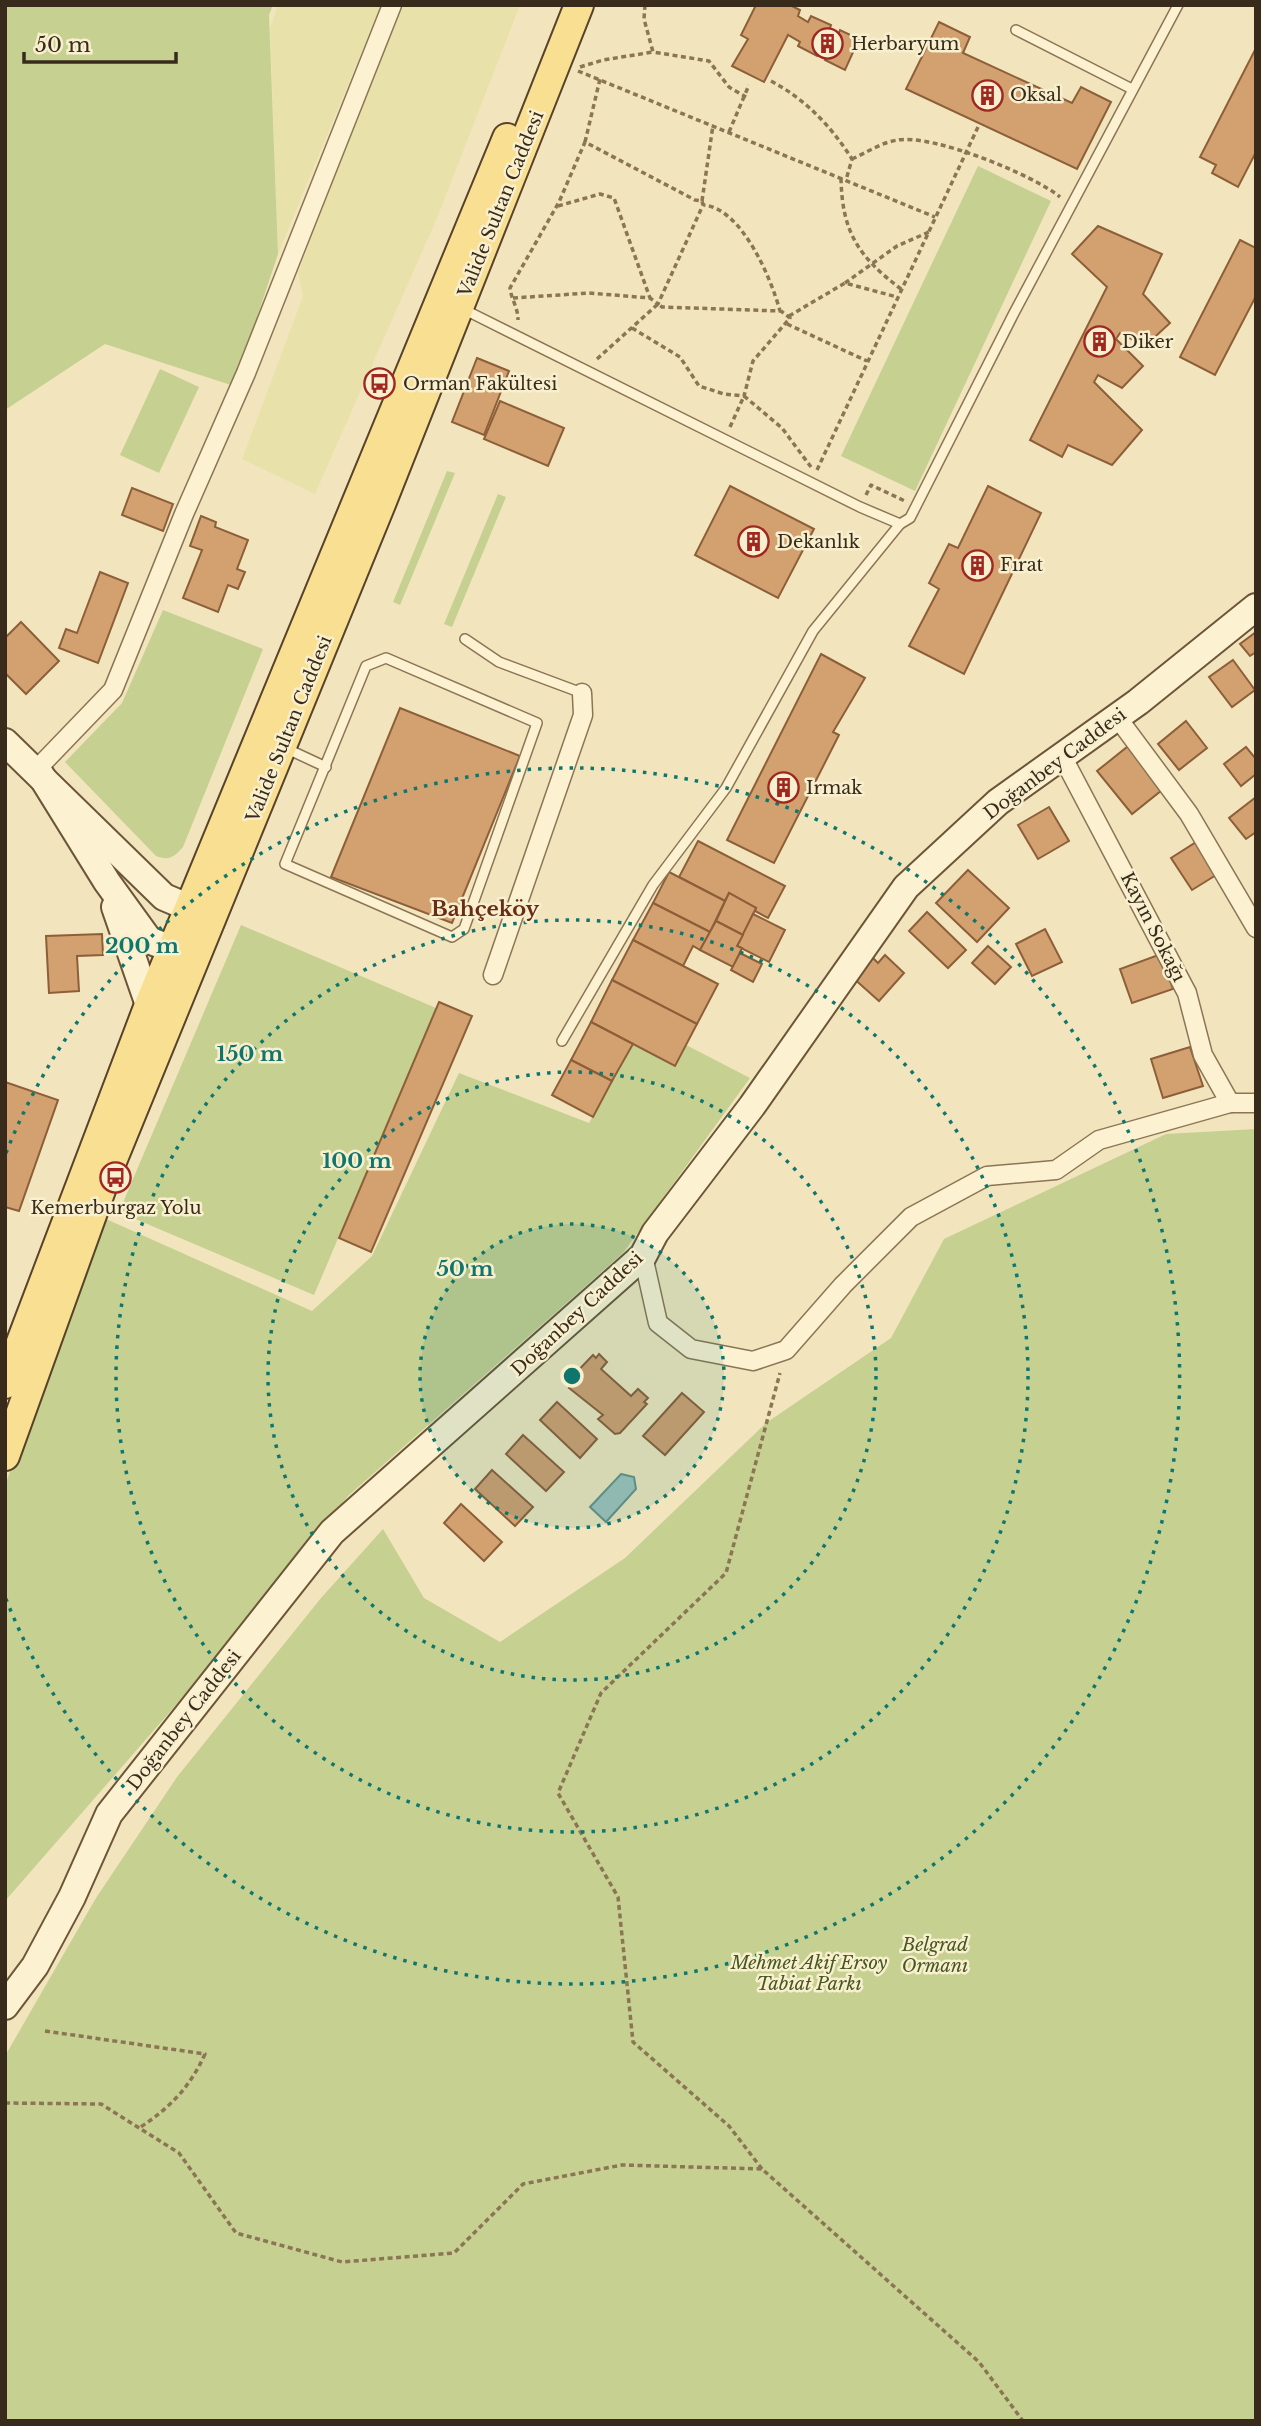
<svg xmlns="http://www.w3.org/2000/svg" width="1261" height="2426" viewBox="0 0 1261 2426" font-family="'Libre Baskerville',serif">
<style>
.farmland{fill:#e8e2aa}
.green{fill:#c5d091}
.water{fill:#a1c3bb;stroke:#689189;stroke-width:2}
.building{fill:#d3a070;stroke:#8c5f39;stroke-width:2}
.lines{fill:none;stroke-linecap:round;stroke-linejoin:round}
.lane-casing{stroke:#8b7555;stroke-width:12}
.street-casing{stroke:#8b7555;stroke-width:21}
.secondary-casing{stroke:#6d5638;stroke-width:30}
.primary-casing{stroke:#58422a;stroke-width:32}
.path{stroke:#8b7555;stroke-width:3.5;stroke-dasharray:5 3.5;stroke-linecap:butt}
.lane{stroke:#fcf2d1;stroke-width:9}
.street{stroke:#fcf2d1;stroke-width:18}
.secondary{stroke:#fcf2d1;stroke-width:26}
.primary{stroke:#f9df91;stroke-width:28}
.ring{fill:none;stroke:#0f766e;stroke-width:3.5;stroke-dasharray:3.5 7}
.labels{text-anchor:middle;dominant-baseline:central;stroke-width:5;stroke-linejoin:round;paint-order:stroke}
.poi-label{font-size:18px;fill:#392b1b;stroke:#f8efce;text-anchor:start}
.street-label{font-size:18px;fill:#392b1b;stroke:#f8efce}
.park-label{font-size:18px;font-style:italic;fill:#465720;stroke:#f8efce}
.quarter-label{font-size:21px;font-weight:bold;fill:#692d16;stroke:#f8efce}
.centre{fill:#0f766e;stroke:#f8efce;stroke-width:3.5}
.ring-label{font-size:21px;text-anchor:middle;font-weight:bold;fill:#0f766e;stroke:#f8efce;stroke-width:5;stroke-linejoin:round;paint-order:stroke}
</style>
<rect width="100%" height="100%" fill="#f2e5bd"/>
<g class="farmland">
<polygon points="278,5 381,5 278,254 270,28"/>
<polygon points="401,5 520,5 438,216 315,494 242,459 303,296 298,273"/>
</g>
<g class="green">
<polygon points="5,5 273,5 269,15 278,254 234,386 105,344 5,410"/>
<polygon points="978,166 1051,201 915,491 841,456"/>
<polygon points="160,369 199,387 159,473 120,455"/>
<polygon points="447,471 455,473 400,605 393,602"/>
<polygon points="498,494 506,497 452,627 444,624"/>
<path d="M163,610L263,649L183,847C174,857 169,861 156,856L65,762L122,703Z"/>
<polygon points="241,925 436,1008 314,1295 119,1212"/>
<polygon points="633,1044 675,1066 686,1045 750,1078 623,1253 348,1496 182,1698 5,1901 5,1486 51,1350 106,1219 312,1311 372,1256 459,1073 589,1123"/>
<polygon points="1256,1129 1256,2421 5,2421 5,2056 96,1898 177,1777 321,1598 383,1529 424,1598 500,1642 625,1558 766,1423 891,1338 944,1239 1166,1134"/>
</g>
<polygon class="water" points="621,1474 634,1477 636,1489 606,1522 590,1507"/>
<g class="building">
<polygon points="756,5 790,5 800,10 798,16 808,22 811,16 831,25 829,31 838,35 840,30 859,39 845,70 825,60 827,56 819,52 817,56 798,46 800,42 788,35 764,82 732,66 748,39 741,35"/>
<polygon points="939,22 970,37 963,53 1072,103 1081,87 1111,102 1077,169 906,89"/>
<polygon points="1256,48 1256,152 1238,187 1212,173 1216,165 1200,157"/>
<polygon points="1098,226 1162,254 1143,294 1170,323 1145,346 1120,333 1116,339 1143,366 1122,388 1098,375 1094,382 1142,430 1112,465 1068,445 1062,457 1030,440 1107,287 1072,254"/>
<polygon points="1240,240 1256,248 1256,296 1215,375 1180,357"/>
<polygon points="477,358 509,371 484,435 452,422"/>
<polygon points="500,401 564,428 548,466 484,439"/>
<polygon points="730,486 814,529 778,598 695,555"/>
<polygon points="988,486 1041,513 964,674 909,646 939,589 929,583 949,544 958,548"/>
<polygon points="132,488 173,504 163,531 122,515"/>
<polygon points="201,516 216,522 215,527 248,540 237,569 245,572 238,589 228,585 218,612 183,598 202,550 190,546"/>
<polygon points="100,572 128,583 98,663 59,648 66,629 77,633"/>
<polygon points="21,622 59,661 26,694 5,673 5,638"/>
<polygon points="1256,632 1256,652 1250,656 1240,644"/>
<polygon points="821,654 865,678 833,732 839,735 774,863 727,840"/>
<polygon points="1233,660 1255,690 1232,707 1209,677"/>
<polygon points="400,708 520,756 452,923 331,877"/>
<polygon points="1186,721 1207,748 1179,770 1158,744"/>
<polygon points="1132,743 1167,786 1132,814 1097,771"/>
<polygon points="1246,747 1256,759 1256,774 1241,786 1224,764"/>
<polygon points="1256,797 1256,832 1246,839 1229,818"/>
<polygon points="1049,807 1069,841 1038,859 1018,825"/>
<polygon points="1201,839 1221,872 1192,890 1171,858"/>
<polygon points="698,841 785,886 768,918 755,911 756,908 729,893 725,901 679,877"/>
<polygon points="968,870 1009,908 977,942 936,903"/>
<polygon points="669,872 725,901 710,932 653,903"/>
<polygon points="729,893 756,908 743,935 716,921"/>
<polygon points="653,903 710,932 700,950 693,946 683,966 633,940"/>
<polygon points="927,912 966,950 948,968 909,931"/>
<polygon points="753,914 785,930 769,962 737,946"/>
<polygon points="716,921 743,935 737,946 742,948 733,967 700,950"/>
<polygon points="1045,929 1062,962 1032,976 1016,944"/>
<polygon points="102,934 103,955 77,956 79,991 49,993 46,936"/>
<polygon points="633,940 718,984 697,1024 612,980"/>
<polygon points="988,946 1011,967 995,984 972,963"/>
<polygon points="740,953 762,964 753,982 731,970"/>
<polygon points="1161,954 1173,989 1132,1003 1120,969"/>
<polygon points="885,955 904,973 879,1001 852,977 871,956 878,963"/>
<polygon points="612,980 697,1024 675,1066 591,1022"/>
<polygon points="439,1002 472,1016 371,1252 339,1238"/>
<polygon points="591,1022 633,1044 612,1081 571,1060"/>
<polygon points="1190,1047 1203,1086 1163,1098 1151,1059"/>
<polygon points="571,1060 612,1081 593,1117 552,1095"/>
<polygon points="5,1082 58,1100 19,1211 5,1207"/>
<polygon points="599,1354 607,1362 601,1369 631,1396 638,1389 648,1398 644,1402 647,1404 620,1433 615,1434 598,1419 603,1415 569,1388 573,1384 569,1380 593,1355 596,1358"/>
<polygon points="682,1393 704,1412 665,1455 643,1436"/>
<polygon points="557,1402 597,1439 580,1458 540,1420"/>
<polygon points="523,1435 564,1472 546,1491 506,1454"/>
<polygon points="492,1470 533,1507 515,1526 475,1489"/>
<polygon points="461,1504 502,1542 484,1561 444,1523"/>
</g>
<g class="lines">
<defs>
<g id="lane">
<polyline points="1016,30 1132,89"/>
<polyline points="461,308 860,507 900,524 910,518 1014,313 1178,5"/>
<polyline points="465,639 499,662 582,693"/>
<polygon points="386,658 537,723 464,929 452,937 285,864 366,666"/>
<polyline points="283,747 326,767"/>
<polyline points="562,1041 653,885 726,788 813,631 900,524"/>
</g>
<g id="street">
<polyline points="1117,717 1189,814 1256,928"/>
<polyline points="1062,756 1187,993 1203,1055 1230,1103"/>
<polyline points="37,769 113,690 184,514 246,373 392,5"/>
<polyline points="493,975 583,715 582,693"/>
<polyline points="643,1256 658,1323 691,1349 753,1361 786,1350 843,1285 911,1217 987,1176 1056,1170 1099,1140 1230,1103 1256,1103"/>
</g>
<g id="secondary">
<polyline points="5,742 164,897 190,908"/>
<polyline points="37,769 107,882 149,940 171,949 193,946"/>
<polyline points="115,907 149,1005"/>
<polyline points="5,2006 35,1966 72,1897 109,1814 332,1532 643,1256 655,1233 752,1106 906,887 998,802 1138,702 1256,607"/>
</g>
<g id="primary">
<polyline points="5,1384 149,1005 507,138"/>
<polyline points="5,1456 106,1176 381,504 579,5"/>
</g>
</defs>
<use href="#lane" class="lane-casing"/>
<use href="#street" class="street-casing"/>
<use href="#secondary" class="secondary-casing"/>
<use href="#primary" class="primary-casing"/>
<g class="path">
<polyline points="645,5 644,19 653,52 709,61 729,87 746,97"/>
<polyline points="580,67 603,60 653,52"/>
<polyline points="578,71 935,217"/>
<path d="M771,81C805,99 831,126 852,159L846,180"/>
<polyline points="729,132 749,85"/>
<polyline points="585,142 600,79"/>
<path d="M852,159C866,153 882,142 898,140C933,134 1034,175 1060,197"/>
<path d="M841,178C842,233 859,257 901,289"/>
<polyline points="702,201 713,125"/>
<polyline points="558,206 600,194 614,198 650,298"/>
<polyline points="845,283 897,246 929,232"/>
<path d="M513,298L589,293L650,298L658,304L703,205L702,201L695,200L585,142L559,202L510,288C511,299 518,307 518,320"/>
<polyline points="789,316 845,283 897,297"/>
<polyline points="787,324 867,361"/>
<polyline points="632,328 680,357 699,386 724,394 744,396 753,361 790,318 781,311"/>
<path d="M597,359L658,304L662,307L780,311C771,278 742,209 704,205"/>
<polyline points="730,427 744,396 782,428 811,467"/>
<polyline points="817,470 978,127"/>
<polyline points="866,495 871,485 905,501"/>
<path d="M45,2031L205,2054C190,2087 170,2108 139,2128"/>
<polyline points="5,2103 101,2104 179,2153 236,2233 342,2262 454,2253 523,2184 622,2165 762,2169 979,2362 1023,2421"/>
<polyline points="762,2169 729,2126 633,2042 618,1897 558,1793 601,1693 726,1573 780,1373"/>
</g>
<use href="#lane" class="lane"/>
<use href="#street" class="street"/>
<use href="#secondary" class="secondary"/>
<use href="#primary" class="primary"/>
</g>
<circle cx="572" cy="1376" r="152" fill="#0f766e" fill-opacity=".12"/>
<g class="ring">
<circle cx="572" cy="1376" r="152"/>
<circle cx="572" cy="1376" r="304"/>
<circle cx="572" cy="1376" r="456"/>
<path d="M6 1153A608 608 0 1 1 6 1599"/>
</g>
<defs>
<symbol id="building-ring" viewBox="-11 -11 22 22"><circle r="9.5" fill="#f8efce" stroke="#9f2720" stroke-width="1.5"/><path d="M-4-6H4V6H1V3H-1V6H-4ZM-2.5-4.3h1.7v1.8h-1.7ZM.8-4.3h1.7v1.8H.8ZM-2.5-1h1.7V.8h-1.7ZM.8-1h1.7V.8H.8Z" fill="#9f2720"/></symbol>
<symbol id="bus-ring" viewBox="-11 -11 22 22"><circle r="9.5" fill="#f8efce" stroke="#9f2720" stroke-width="1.5"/><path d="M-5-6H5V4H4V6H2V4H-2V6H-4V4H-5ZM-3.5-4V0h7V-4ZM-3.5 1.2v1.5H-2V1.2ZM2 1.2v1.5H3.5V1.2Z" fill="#9f2720"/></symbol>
</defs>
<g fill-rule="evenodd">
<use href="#building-ring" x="810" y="26" width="35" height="35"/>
<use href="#building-ring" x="970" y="78" width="35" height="35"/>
<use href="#building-ring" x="1082" y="324" width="35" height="35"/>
<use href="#bus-ring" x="362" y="366" width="35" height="35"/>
<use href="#building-ring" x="736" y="524" width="35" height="35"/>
<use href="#building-ring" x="960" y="548" width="35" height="35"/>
<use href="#building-ring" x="766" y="770" width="35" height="35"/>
<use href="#bus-ring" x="98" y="1160" width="35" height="35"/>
</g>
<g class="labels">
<g class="poi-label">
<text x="851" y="44">Herbaryum</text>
<text x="1010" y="95">Oksal</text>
<text x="1122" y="342">Diker</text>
<text x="403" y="384">Orman Fakültesi</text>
<text x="777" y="542">Dekanlık</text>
<text x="1000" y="565">Fırat</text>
<text x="806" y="788">Irmak</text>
<text x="116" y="1208" text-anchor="middle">Kemerburgaz Yolu</text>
</g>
<g class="street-label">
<text transform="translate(501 204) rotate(-68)">Valide Sultan Caddesi</text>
<text transform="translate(289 729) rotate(-68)">Valide Sultan Caddesi</text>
<text transform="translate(1055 764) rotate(-37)">Doğanbey Caddesi</text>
<text transform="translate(1153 927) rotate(63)">Kayın Sokağı</text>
<text transform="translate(577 1314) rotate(-43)">Doğanbey Caddesi</text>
<text transform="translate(184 1720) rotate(-52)">Doğanbey Caddesi</text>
</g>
<g class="park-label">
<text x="935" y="1945">Belgrad<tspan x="935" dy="21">Ormanı</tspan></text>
<text x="809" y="1963">Mehmet Akif Ersoy<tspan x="809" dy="21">Tabiat Parkı</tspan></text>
</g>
<g class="quarter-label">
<text x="485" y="909">Bahçeköy</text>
</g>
</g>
<circle cx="572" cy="1376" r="10" class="centre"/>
<g class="ring-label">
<text x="142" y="953">200 m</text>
<text x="250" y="1061">150 m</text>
<text x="357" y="1168">100 m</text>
<text x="465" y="1276">50 m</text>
</g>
<rect width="1261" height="2426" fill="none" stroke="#392b1b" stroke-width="14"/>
<path d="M24 52v10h152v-10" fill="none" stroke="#392b1b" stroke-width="3.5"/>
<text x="35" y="52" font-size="21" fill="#392b1b" stroke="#f8efce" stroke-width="5" paint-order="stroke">50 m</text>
</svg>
